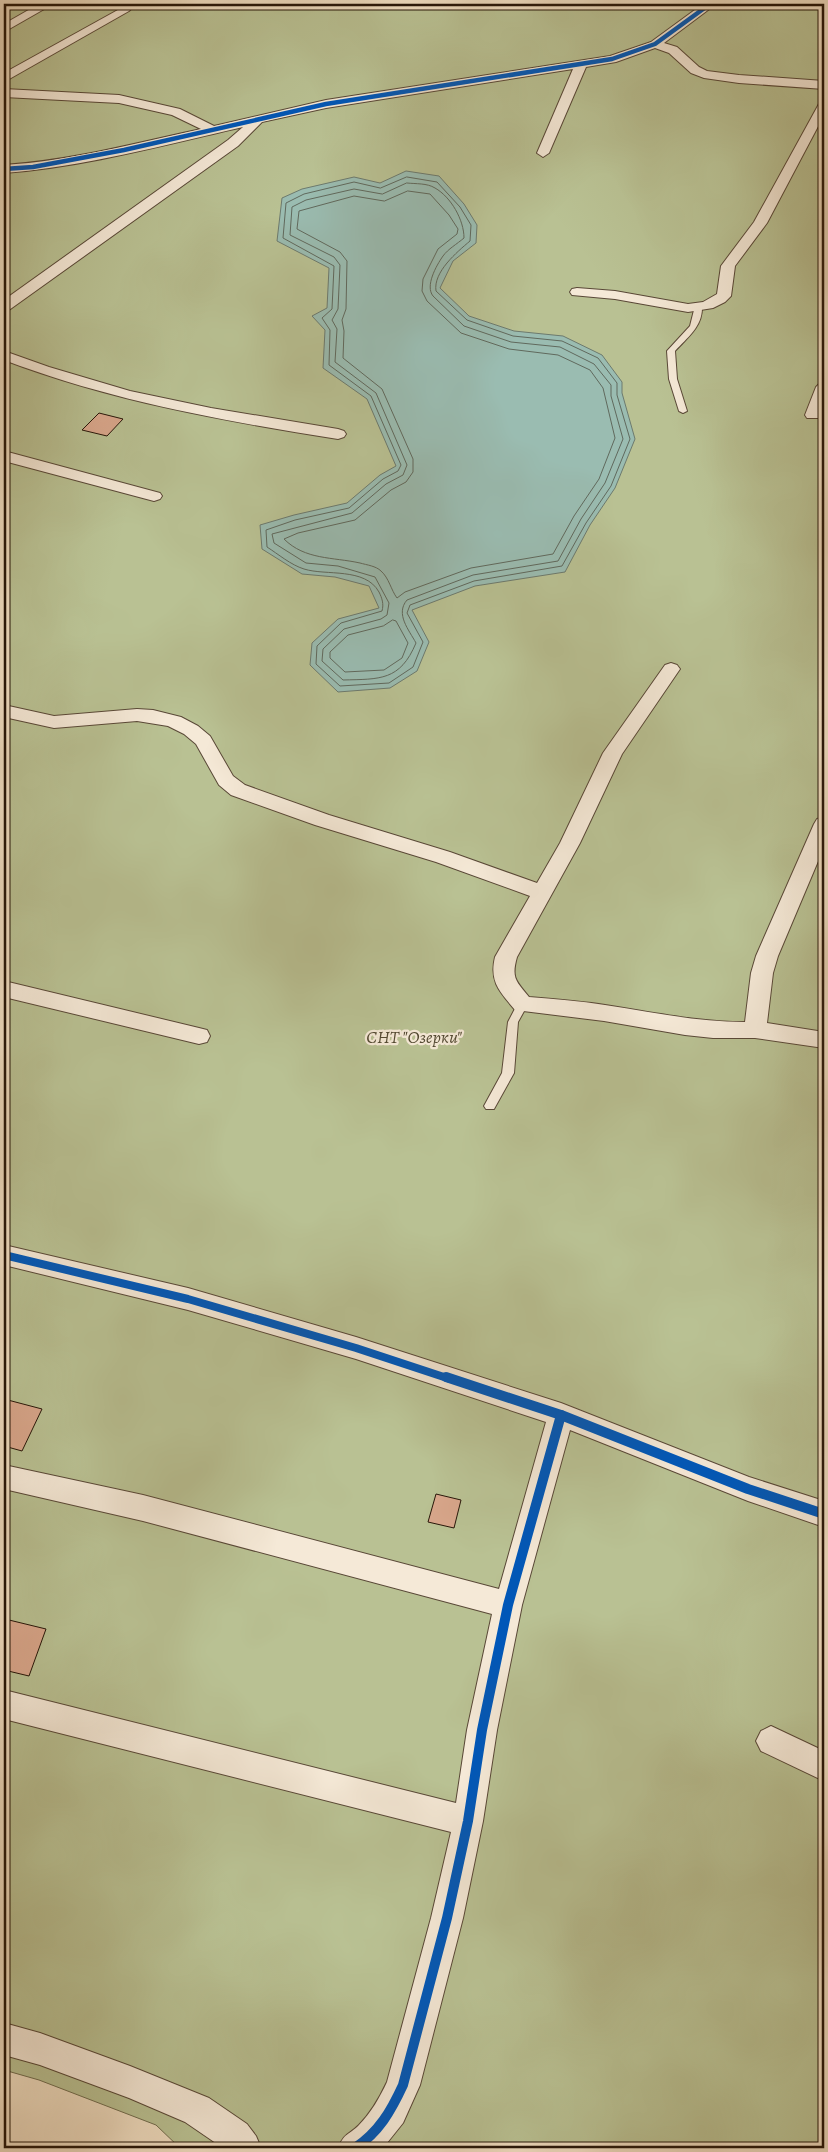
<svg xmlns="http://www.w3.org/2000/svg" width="828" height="2152" viewBox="0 0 828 2152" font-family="Alegreya,serif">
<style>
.green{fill:#b9c193;stroke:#706c4e}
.water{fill:#9abcb1;stroke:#6c7a6e}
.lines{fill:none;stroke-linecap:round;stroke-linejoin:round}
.shore{stroke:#60695d;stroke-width:1}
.building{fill:#d9a78c;stroke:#271609}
.service-casing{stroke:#594837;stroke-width:2}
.minor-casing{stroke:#594837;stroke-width:2}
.service{fill:#f5e9d7;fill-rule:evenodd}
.minor{fill:#f5e9d7;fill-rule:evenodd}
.cycleway-far2-casing{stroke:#f5e9d7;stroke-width:6}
.cycleway-far1-casing{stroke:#f5e9d7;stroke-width:11}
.cycleway-casing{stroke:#f5e9d7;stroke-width:13}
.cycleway-far2{stroke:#0057b8;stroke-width:4.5}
.cycleway-far1{stroke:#0057b8;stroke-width:8}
.cycleway{stroke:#0057b8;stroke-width:10}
.labels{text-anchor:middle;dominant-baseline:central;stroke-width:4.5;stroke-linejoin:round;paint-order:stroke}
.park-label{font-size:18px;font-style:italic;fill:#534932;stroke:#f5e9d7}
</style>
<rect width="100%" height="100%" fill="#efddc1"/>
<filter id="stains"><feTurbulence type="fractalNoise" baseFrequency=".004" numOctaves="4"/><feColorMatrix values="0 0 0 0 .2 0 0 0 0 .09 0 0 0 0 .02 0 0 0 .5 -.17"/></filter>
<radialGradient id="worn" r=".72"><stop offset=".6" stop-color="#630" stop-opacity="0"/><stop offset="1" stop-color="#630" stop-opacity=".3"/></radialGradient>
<polygon class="green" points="4,4 824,4 824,2148 180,2148 156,2125 39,2080 4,2070"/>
<polygon class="water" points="406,171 439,176 464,204 477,225 476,243 453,261 440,288 469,316 514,331 563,336 602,355 622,382 622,393 635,439 615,488 590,525 565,572 475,586 412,610 429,642 417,671 390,688 338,692 310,665 312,643 338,619 379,608 369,586 335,577 302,574 262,549 260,525 294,515 347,503 380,475 396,466 367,399 323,368 325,330 312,316 327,308 329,268 277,241 282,198 302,189 354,177 380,183"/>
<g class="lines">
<g class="shore">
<path d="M407,177L437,182L460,207L471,225L470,241C457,252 433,272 436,291L467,320L513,336L562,341L598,358L617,383V395L630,439L611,486L586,523L562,566L474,581L410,605L407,613L423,642L413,667L389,683L340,686L316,664L317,646L341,623L382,611C384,604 382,598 379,592C365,567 326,576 304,569C291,565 278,554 267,547L266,530L295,520L349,508L383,479L398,471L401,465L371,396L329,365L330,330L322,318L332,309L334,266L283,238L286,203L304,194L354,182L380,188Z"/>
<path d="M407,183C416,184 427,183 435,188C451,197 464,220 464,238C457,244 448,249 443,256C436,266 425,286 433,296L464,326L511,342L560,347L594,364L611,385V396L623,439L605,483L581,519L558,561L473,575L407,600C395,614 409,630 416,643C400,681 380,679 343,680L322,661L323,649L344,629L381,619L387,615L389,603L375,577L338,566L306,563L274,543L272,534L352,513L386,484L403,475L407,465L376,393L335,362L337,329L332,320L338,309L340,265L334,257L290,235L292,207L306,200L354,189L382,194Z"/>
<path d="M408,191L430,194L449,215L458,229L457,234L438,249L423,279L422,291L427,301L461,333L509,349L558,355L590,370L603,388L615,438L599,479L574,516L553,554L471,568L405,592L397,598C391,590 389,578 381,571C376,566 367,565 360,563C333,557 305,560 284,539L298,533L355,520L391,490L406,482L413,472V459L382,389L343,358L344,331L342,320L346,309L347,261L340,252L297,229L299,211L354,196L384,201Z"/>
<polygon points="393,620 396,621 408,643 402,658 384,670 345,672 330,658 330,652 348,635 383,626"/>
</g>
</g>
<g class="building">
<polygon points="99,413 123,419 107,436 82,430"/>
<polygon points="4,1399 42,1409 22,1451 4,1446"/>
<polygon points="436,1494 461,1500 454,1528 428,1522"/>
<polygon points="9,1620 46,1629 29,1676 4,1670 4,1635"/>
</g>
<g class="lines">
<defs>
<g id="service">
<path d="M695,306L702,308C702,327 687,338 675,351L677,379L687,411L683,413L679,411L669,379L667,351L690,326Z"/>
<polygon points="523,1000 528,1004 518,1022 514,1073 494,1109 486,1109 484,1106 502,1073 508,1022 519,1001"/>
</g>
<g id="minor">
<polygon points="39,4 53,4 4,32 4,24"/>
<path d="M703,4H716L664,43L677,47L699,67L707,71L739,75L824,81V89L739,83L704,78L691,73L669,53L655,48L616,62L586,67L549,153L543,157L537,153L573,69L326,108L262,122L238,146L9,310L4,311V300L228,140L243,127C164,145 84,167 4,173V165C70,161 136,143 201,129L172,115L119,103L4,97V89L119,95L180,109L214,126L326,100L610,56L651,42Z"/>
<polygon points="125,6 131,9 129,11 4,82 4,73"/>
<polygon points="824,101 824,115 767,223 735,266 731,296 725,302 713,308 688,312 615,299 572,295 570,292 572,289 577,288 615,291 688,304 703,302 717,294 721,266 754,222 820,102"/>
<path d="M4,351L49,367L130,391L211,408L338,429L344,431L346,434L344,437L338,439C224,421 112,401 4,360Z"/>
<path d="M824,382C825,395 826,407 819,418H807L805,415L816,387L819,384Z"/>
<polygon points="4,451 160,493 162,496 160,499 154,501 4,461"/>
<path d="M671,663L677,665L680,669L622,754L580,843L517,957C511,978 516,981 529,997C554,999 580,1001 605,1005C652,1012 697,1022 745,1022L751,973L756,956L814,824L817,819L824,817V847L778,956L773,973L767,1023L824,1032V1048L755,1038H713L685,1035L604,1021L515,1010C500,992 489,982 495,957L530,896L436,862L315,825L231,795L219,785L196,744L184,734L168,726L137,721L54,728L4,717V705L54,716L137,709L153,710L181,717L198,726L210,736L233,776L245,785L329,815L450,852L537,883L560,843L603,753L665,665Z"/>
<polygon points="4,981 199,1028 207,1030 210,1036 207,1042 199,1044 4,997"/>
<path d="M4,1245L188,1288L356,1337L561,1403L749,1477L824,1501V1527L748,1501L570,1430L522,1605L497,1730L483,1821L463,1918L420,2085L403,2123L383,2148H338C345,2132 348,2136 359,2125C371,2113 380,2097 387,2082L431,1918L451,1832L4,1719V1690L456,1803L467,1730L492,1614L143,1521L4,1489V1465L143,1495L499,1589L546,1422L356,1359L188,1310L4,1265Z"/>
<polygon points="771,1726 824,1751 824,1781 761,1751 756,1741 761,1731"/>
<polygon points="4,2023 40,2033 130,2066 209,2098 247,2124 256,2136 261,2148 223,2148 185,2122 129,2098 40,2065 4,2055"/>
</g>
</defs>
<use href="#service" class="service-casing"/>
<use href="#minor" class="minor-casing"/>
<use href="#service" class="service"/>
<use href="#minor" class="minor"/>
<defs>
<polyline id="cycleway-far2" points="4,169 33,167 124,150 326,104 612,59 655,44 710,4"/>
<polyline id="cycleway-far1" points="4,1255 188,1299 356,1348 450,1379"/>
<g id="cycleway">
<polyline points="446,1377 561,1415 748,1489 824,1514"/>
<path d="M355,2148C379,2132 391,2111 403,2085L447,1918L468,1821L482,1730L508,1605L561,1415"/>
</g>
</defs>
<use href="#cycleway-far2" class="cycleway-far2-casing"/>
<use href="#cycleway-far1" class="cycleway-far1-casing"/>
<use href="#cycleway" class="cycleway-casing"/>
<use href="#cycleway-far2" class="cycleway-far2"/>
<use href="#cycleway-far1" class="cycleway-far1"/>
<use href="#cycleway" class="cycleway"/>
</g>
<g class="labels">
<g class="park-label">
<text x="414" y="1037">СНТ "Озерки"</text>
</g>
</g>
<rect width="828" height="2152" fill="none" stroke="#efddc1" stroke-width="20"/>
<rect x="5" y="5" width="818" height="2142" fill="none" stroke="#271609" stroke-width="2.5"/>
<rect x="10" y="10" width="808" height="2132" fill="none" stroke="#271609"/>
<rect width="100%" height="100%" filter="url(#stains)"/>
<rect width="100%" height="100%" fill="url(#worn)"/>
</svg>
